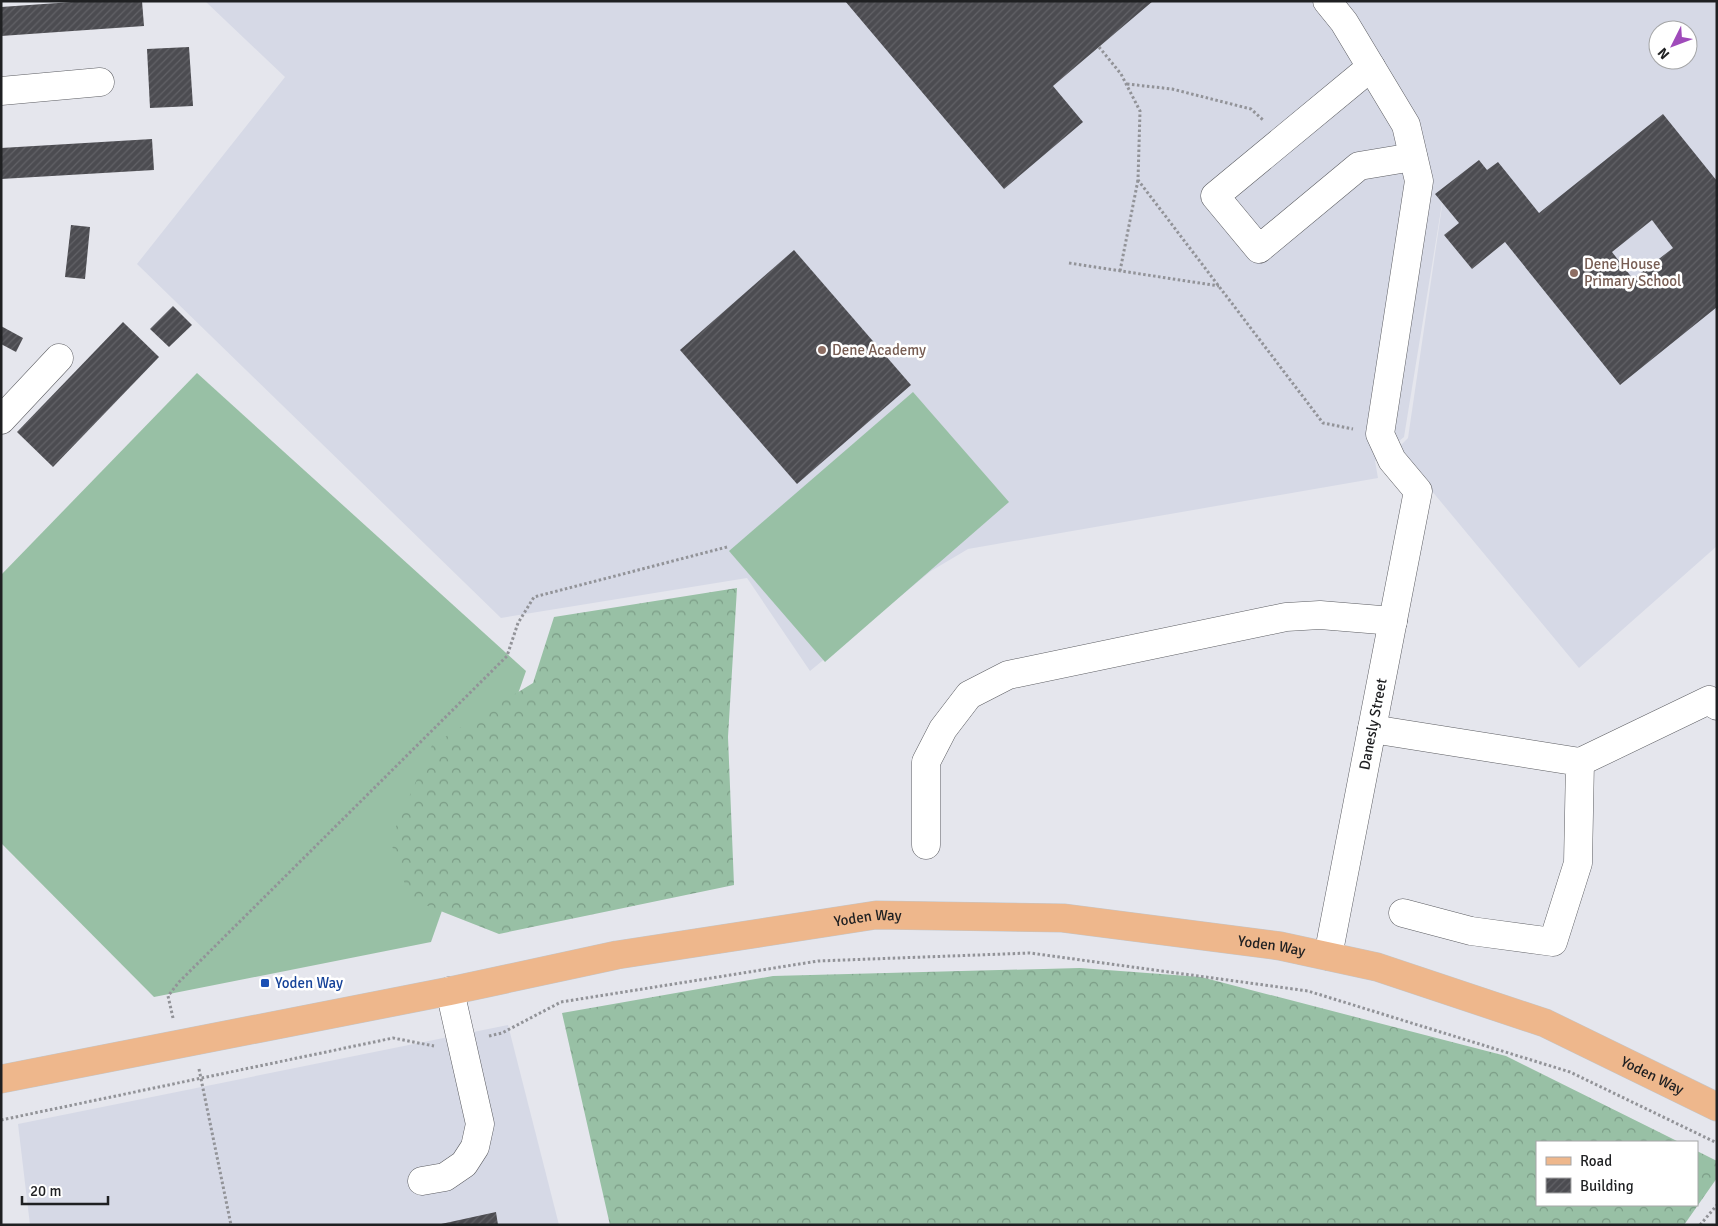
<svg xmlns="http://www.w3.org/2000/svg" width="1718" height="1226" viewBox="0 0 1718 1226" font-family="Signika,sans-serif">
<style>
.built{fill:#d6d9e6;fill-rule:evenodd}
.grass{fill:#98c0a5}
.forest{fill:url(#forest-crowns)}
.building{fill:url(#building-hatch);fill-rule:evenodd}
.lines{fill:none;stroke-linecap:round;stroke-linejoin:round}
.minor-casing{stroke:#5c5d62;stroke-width:29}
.major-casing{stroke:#c5c5c6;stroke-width:29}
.path{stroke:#929398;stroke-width:3;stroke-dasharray:2.5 2.5;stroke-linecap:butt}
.minor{stroke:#fff;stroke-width:28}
.major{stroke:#eeb78c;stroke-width:28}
.education-dot{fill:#8d6e63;stroke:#fff;stroke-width:2}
.transit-dot{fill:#1a4fb4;stroke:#fff;stroke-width:2}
.labels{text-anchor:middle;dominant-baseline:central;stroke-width:5;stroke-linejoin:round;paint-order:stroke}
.education-label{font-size:15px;fill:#785e54;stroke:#fff;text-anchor:start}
.street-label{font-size:15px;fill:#1f2022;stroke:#fff}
.transit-label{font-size:15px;fill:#164399;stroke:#fff;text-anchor:start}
</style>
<defs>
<pattern id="forest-crowns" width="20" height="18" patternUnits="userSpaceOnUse" patternTransform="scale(1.25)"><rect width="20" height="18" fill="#98c0a5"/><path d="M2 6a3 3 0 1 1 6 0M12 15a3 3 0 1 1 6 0" fill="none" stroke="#7b9c86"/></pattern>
<pattern id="building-hatch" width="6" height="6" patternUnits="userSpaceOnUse" patternTransform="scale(1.25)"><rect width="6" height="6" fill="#4c4c51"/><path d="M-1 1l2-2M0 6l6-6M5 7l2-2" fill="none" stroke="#626267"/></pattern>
</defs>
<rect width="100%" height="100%" fill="#e5e6ed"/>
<g class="built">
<path d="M205,1H1717V546L1579,668L1397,449L1408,438L1446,179L1404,437L1375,461L1378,478L968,549L931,571L810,671L747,578L501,618L137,264L285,77ZM1658,30H1688V60H1658Z"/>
<polygon points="508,1025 559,1225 30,1225 18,1124"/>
</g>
<g class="grass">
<polygon points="197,373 526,671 431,942 154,997 1,843 1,575"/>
<polygon points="913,392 1009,502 825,662 729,551"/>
</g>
<g class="forest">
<polygon points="737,588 728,737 734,885 499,934 410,899 390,840 432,745 533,683 554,617"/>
<polygon points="1080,968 1201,977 1506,1056 1679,1142 1537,1142 1537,1205 1697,1205 1697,1151 1717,1161 1717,1178 1684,1225 610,1225 562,1013 773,976"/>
</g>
<g class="building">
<polygon points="86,1 142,1 144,26 1,36 1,7"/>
<polygon points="845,1 1153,1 1053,86 1083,122 1004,189"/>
<polygon points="189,47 193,106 150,108 147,49"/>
<path d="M1663,114L1717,181V307L1620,385L1505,242L1472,269L1444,235L1459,223L1435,194L1479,160L1487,170L1498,162L1539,213ZM1652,220L1673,248L1633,279L1612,252Z"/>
<polygon points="152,139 154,170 1,179 1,148"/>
<polygon points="71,225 90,227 85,279 65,277"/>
<polygon points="794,250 911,385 797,484 680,350"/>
<polygon points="173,306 192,325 169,347 150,329"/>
<polygon points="123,322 159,357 53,467 17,432"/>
<polygon points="1,326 23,338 16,352 1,344"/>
<polygon points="496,1212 498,1225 441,1225 441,1224"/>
</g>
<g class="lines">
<defs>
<g id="minor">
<polyline points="1327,1 1344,22 1406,125 1419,181 1380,434 1392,460 1418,491 1328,956"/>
<polyline points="1371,67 1215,196 1259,249 1359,166 1413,157"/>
<polyline points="1,91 100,82"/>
<polyline points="1,420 59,358"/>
<polyline points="1372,729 1580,762 1578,863 1553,942 1471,931 1403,913"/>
<polyline points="1580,762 1709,700 1717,706"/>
<polyline points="926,845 926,762 943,729 969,695 1008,675 1286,617 1320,615 1393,621"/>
<polyline points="422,1181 445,1177 464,1164 475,1147 480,1124 450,991"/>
</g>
<g id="major">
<path id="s1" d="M1,1079L450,991L617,955L876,915L1063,918L1280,946L1377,967L1545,1023L1717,1107"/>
</g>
</defs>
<use href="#minor" class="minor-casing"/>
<use href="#major" class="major-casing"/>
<g class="path">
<polyline points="1099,47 1121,74 1140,111 1138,180 1323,423 1353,429"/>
<polyline points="1127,84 1172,89 1251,109 1263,120"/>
<polyline points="1069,263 1219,286"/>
<polyline points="1120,271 1138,180"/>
<polyline points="173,1018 168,996 179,982 507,656 518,623 534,597 727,547"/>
<polyline points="489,1036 502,1033 561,1002 818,961 1030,953 1308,991 1570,1072 1717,1143"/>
<polyline points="199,1069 231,1225"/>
<polyline points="1,1120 393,1038 434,1046"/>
<polyline points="1700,1225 1717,1205"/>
</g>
<use href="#minor" class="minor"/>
<use href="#major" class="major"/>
</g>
<g class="education-dot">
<circle cx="1574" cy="273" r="5"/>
<circle cx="822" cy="350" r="5"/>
</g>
<rect class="transit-dot" x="260" y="978" width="10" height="10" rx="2.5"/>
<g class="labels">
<g class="education-label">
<text x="1584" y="264">Dene House<tspan x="1584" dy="17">Primary School</tspan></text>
<text x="832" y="350">Dene Academy</text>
</g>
<g class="street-label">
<text transform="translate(1373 724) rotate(-79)">Danesly Street</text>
<text stroke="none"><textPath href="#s1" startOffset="882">Yoden Way</textPath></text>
<text stroke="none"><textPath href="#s1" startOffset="1288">Yoden Way</textPath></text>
<text stroke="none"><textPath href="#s1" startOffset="1692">Yoden Way</textPath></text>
</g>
<g class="transit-label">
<text x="275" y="983">Yoden Way</text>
</g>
</g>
<rect width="1718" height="1226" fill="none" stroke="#1f2022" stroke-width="5"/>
<rect x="1536" y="1141" width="162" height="65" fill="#ffffff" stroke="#a5a6a7"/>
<rect x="1546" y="1157" width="25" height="8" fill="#eeb78c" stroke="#a5a6a7"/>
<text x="1580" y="1166" font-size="15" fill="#1f2022">Road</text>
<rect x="1546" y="1178" width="25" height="15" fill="url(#building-hatch)" stroke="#a5a6a7"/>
<text x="1580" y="1191" font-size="15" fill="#1f2022">Building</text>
<g transform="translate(1673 45) rotate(228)"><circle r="24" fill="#ffffff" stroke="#a5a6a7"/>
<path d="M0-4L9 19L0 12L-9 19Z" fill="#9f4bba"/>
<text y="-8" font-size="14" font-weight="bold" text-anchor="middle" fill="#1f2022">N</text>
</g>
<path d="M22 1196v8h86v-8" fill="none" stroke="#1f2022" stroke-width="2.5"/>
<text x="30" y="1196" font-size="15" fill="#1f2022" stroke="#ffffff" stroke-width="4" paint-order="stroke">20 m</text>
</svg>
